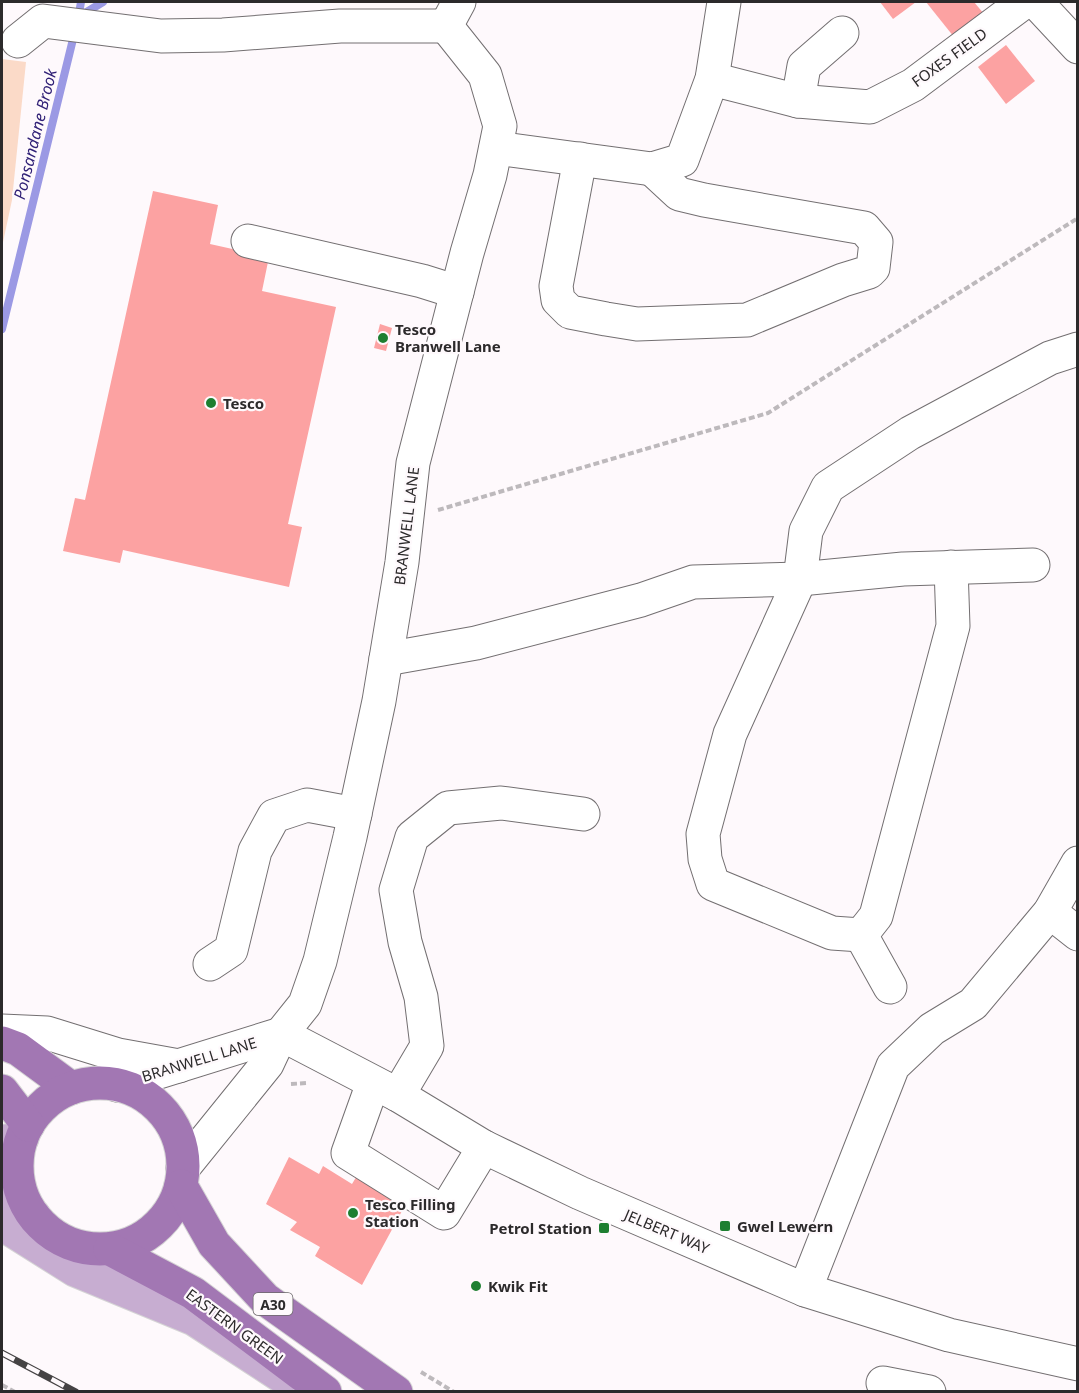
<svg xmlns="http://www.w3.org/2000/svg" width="1079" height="1393" viewBox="0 0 1079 1393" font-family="'Noto Sans',sans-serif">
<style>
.green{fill:#fbdac8}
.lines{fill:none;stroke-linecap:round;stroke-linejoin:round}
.stream{stroke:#9b99e4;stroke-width:8}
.building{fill:#fca2a2}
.minor-casing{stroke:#736f71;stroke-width:35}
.major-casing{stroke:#d5d4d5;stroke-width:35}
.highway-casing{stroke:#d5d4d5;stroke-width:35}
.path{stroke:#bdb9bc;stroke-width:4;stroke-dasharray:6 3;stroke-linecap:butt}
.minor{stroke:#fff;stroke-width:33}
.major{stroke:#c7add1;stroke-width:33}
.highway{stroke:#a277b3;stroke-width:33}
.rail-casing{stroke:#454344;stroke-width:7}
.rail{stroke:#fef9fc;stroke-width:4.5;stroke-dasharray:14;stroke-linecap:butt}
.poi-dot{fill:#1e7f31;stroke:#fef9fc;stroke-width:2}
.labels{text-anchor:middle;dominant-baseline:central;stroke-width:4.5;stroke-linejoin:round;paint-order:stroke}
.shield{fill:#fef9fc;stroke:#6b686a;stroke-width:1.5}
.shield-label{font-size:14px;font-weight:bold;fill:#2c2a2b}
.street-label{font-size:15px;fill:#2c2a2b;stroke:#fef9fc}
.poi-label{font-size:15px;font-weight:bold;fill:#2c2a2b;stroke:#fef9fc;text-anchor:start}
.water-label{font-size:16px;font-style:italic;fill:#302076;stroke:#fef9fc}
</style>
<rect width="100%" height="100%" fill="#fef9fc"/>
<polygon class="green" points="2,59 26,62 12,200 2,247"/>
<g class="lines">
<g class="stream">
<polyline points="80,16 103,2"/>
<polyline points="78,19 81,2"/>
<polyline points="2,329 75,31"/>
</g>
</g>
<g class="building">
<polygon points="880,2 916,2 893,19"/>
<polygon points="926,2 974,2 984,14 954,37"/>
<polygon points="1006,45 1035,81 1006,104 978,67"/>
<polygon points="153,191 218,205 210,244 269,257 262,291 336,307 288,524 302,527 289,587 123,550 120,563 63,551 75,498 85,500"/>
<polygon points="380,324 392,328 386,351 374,348"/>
<polygon points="289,1157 319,1174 323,1166 352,1184 361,1169 409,1198 362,1285 315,1256 320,1247 290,1230 297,1222 266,1204"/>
</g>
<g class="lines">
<defs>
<g id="minor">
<polyline points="1036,2 1078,47"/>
<polyline points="446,26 459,2"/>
<polyline points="18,41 43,21 161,36 223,35 340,26 446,26"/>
<polyline points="712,79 798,101 870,107 913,85 1024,2"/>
<polyline points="798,101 804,66 842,33"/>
<polyline points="496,148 652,169 682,160 712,79 724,2"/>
<polyline points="580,159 556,286 558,300 570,312 606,319 637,324 747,320 843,280 869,272 873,268 876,242 864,228 704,200 679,194 652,169"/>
<polyline points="248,241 422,281 457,292"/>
<polyline points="951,567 953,626 876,916 861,935 832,933 713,884 705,859 703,834 730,734 800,579 806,531 828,487 910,433 1050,358 1078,349"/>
<polyline points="386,659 476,643 641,600 693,582 800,579 903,569 1033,565"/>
<polyline points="1050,912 1078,934"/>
<polyline points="861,935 890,987"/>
<polyline points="210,964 231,950 255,851 274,816 307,805 355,814"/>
<polyline points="2,1031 47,1033 118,1055 179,1066"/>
<polyline points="281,1034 398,1095 484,1147 580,1193 805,1290 949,1335 1078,1364"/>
<polyline points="373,1083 348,1153 444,1213 484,1147"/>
<polyline points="117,1085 281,1034"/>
<polyline points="398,1095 427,1046 421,997 405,942 396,890 412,837 448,808 501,803 583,814"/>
<polyline points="183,1168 267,1064 281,1034 305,1004 320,961 350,837 379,701 402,562 413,463 467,253 490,175 500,126 485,75 446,26"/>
<polyline points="805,1290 893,1066 932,1029 973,1004 1050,912 1078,863"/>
<polyline points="883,1383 929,1392"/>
</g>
<g id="major">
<polyline points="2,1142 22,1138"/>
<polyline points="2,1202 34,1216"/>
<polyline points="2,1224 75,1270 194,1319 283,1377"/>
</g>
<g id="highway">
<polyline points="2,1043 18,1049 71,1088"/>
<circle cx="100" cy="1166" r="83"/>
<polyline points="2,1091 28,1125"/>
<polyline points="181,1186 214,1244 265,1299 396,1392"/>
<polyline points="110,1249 193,1293 325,1392"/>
</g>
</defs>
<use href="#minor" class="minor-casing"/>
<use href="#major" class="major-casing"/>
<use href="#highway" class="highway-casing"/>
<g class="path">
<polyline points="438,510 768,413 1078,218"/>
<polyline points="291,1084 307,1083"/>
<polyline points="421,1372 454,1392"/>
<polyline points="2,1385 15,1392"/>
</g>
<use href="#minor" class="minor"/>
<use href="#major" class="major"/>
<use href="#highway" class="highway"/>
<defs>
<polyline id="rail" points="2,1353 76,1392"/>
</defs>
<use href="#rail" class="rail-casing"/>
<use href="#rail" class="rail"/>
</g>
<g class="poi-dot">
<circle cx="383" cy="338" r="6"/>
<circle cx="211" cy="403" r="6"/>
<circle cx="353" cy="1213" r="6"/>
<rect x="719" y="1220" width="12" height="12" rx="3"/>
<rect x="598" y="1222" width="12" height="12" rx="3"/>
<circle cx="476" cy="1286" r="6"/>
</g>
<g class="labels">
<rect class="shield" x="253.5" y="1293" width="39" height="22" rx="4.5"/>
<g class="shield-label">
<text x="273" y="1304">A30</text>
</g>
<g class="street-label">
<text transform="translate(949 57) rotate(-36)">FOXES FIELD</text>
<text transform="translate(406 526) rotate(-83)">BRANWELL LANE</text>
<text transform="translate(199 1059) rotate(-17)">BRANWELL LANE</text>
<text transform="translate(667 1231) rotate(23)">JELBERT WAY</text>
<text transform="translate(235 1326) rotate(36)">EASTERN GREEN</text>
</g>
<g class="poi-label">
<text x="395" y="329">Tesco<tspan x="395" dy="17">Branwell Lane</tspan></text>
<text x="223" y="403">Tesco</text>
<text x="365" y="1204">Tesco Filling<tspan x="365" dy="17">Station</tspan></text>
<text x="737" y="1226">Gwel Lewern</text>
<text x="592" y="1228" text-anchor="end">Petrol Station</text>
<text x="488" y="1286">Kwik Fit</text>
</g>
<g class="water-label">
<text transform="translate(35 134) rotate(-76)">Ponsandane Brook</text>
</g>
</g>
<rect width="1079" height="1393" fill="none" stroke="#2c2a2b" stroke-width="6"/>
</svg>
